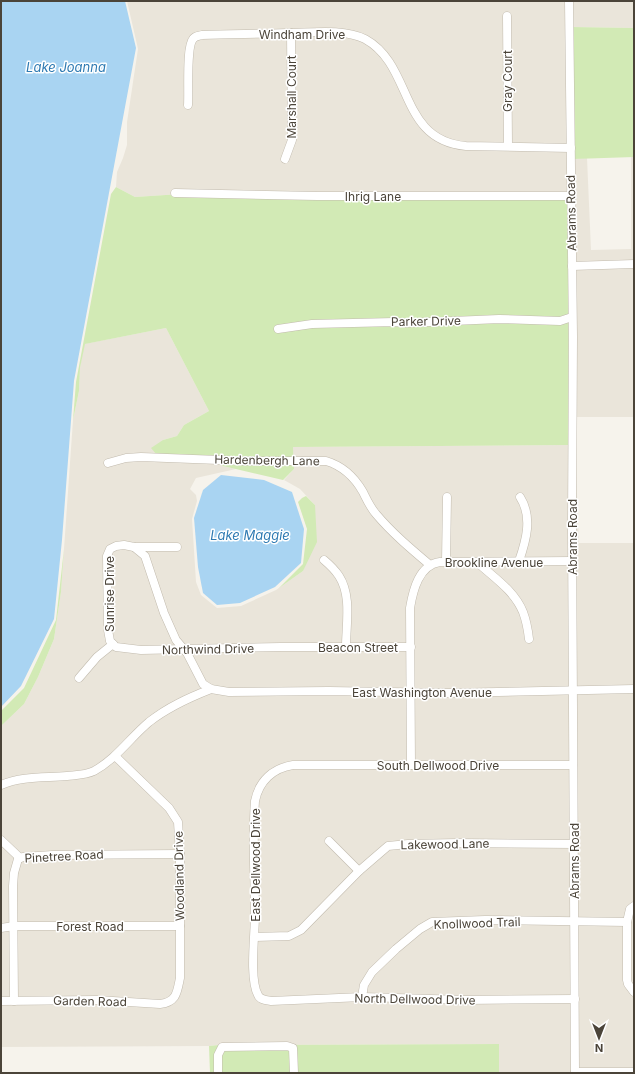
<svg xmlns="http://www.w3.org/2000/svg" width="635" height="1074" viewBox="0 0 635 1074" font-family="Inter,sans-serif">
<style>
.residential{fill:#eae5da}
.green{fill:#d2eab5}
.water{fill:#a9d4f2}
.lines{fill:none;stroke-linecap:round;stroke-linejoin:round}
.minor-casing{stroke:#c2bbae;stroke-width:9}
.minor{stroke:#fff;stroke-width:8}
.labels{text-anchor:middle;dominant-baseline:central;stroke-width:3;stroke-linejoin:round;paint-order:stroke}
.street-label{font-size:12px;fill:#4b4439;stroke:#fff}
.water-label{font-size:13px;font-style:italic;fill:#2e7ab2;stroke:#fff}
</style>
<rect width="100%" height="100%" fill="#f6f3ec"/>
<g class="residential">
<polygon points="127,1 566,1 568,196 281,199 242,190 135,197 116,187 117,172 123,158 127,145 127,122 138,49"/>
<polygon points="572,1 634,1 634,28 572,27"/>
<polygon points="631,157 634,157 634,417 575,417 574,159 587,158 591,250 631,249"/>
<polygon points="166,328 209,411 184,425 177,436 163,440 223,466 236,469 196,478 190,489 196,495 197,501 192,519 196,582 201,595 217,608 241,606 276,590 303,571 315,505 300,489 284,480 294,469 293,447 569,445 572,1073 499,1073 499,1044 219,1045 209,1046 1,1047 1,726 24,704 38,677 54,639 61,592 73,420 79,391 80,368 84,344"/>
<polygon points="575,449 579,543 634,543 634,686 577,687"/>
<polygon points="577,693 634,693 634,1073 578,1073"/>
</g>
<g class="green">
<polygon points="572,27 634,28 634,157 574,159"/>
<polygon points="116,187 135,197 242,190 281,199 568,196 569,445 293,447 294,469 283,480 223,466 208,458 162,461 151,448 163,440 177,436 184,425 209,411 166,328 85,344 80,368 79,391 73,420 76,382 111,194"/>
<polygon points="306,496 315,505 317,542 303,571 279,588 303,564 307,529 298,502 302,498"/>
<polygon points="64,549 61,592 54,639 38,677 24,704 1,726 1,711 24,688 56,620"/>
<polygon points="499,1044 499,1073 210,1073 209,1046 219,1045"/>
</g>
<g class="water">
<polygon points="1,1 125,1 136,48 74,381 62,540 54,619 21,686 1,707"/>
<polygon points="221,475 264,480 292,492 304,529 301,563 275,587 240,603 217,605 203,593 198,567 194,518 203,490"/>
</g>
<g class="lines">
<defs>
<g id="minor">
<polyline points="569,1 573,337 572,527 575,1073"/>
<polyline points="507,16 508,146"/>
<path d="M188,105C189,92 186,47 193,39C195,36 198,36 202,35C230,34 258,34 287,33C310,33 343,28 365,39C414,66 398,140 466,146L571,148"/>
<polyline points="285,159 292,140 291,33"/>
<polyline points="175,193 317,196 571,196"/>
<polyline points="572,266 634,264"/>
<polyline points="278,329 312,324 394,322 406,323 499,319 560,321 572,317"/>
<path d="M108,463L126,458L141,457L245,461H326C343,466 355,478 363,492C367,500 370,507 376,514C392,533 411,549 430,565"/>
<polyline points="134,547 145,556 164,613 176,640 187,653 203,684 211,689 229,692 329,691 449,693 634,689"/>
<polyline points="177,547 134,547 124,545 116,546 110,549 107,556 108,630 110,641 116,647 141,650 281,647 411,647"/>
<path d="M324,560C330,565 335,570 339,576C352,596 346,624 346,647"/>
<path d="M519,561C526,541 533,517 520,497"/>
<polyline points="446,562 447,497"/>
<path d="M477,562C493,577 514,590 523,612C526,620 528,630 529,639"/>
<polyline points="79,678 97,657 113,644"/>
<path d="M411,765L410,608C413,590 419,565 440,562L572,561"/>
<path d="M573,765H293C273,768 259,781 255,801C252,839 255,877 255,915C255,934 249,979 258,995C260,1000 266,1000 271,1001L362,997L464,1000L575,999"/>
<path d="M1,785C22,776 45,778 67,776C76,775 86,775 94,771C116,759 130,738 149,722C168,707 188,698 211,689"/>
<polyline points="1,840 20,858"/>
<polyline points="329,841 359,871"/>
<polyline points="634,906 630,909 627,922 627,980 628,984 634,992"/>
<polyline points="1,928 14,926 180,926"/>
<polyline points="255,937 289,936 301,930 359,871 388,846 408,844 458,843 575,844"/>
<polyline points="362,997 364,985 372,972 396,949 420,929 432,922 485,920 627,922"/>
<path d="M1,1001L97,1000L160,1004C177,1002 177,992 180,978V854L178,822L169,808L115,756"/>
<polyline points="14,1001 13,886 14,873 18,859 23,857 53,855 180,854"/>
<polyline points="575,1072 634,1072"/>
<polyline points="218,1073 218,1055 222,1047 287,1046 293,1048 294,1073"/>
</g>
</defs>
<use href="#minor" class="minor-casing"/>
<use href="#minor" class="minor"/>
</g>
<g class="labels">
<g class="street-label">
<text x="302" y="34">Windham Drive</text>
<text transform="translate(507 81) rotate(-90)">Gray Court</text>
<text transform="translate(291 97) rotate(-90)">Marshall Court</text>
<text x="373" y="196">Ihrig Lane</text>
<text transform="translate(571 213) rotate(-91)">Abrams Road</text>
<text transform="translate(426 321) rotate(-1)">Parker Drive</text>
<text transform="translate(267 460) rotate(1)">Hardenbergh Lane</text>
<text transform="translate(572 537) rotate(-90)">Abrams Road</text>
<text x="494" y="562">Brookline Avenue</text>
<text transform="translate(109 594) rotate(-90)">Sunrise Drive</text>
<text x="358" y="647">Beacon Street</text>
<text transform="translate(208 649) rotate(-1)">Northwind Drive</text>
<text x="422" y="692">East Washington Avenue</text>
<text x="438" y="765">South Dellwood Drive</text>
<text transform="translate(445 844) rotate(-1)">Lakewood Lane</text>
<text transform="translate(64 856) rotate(-3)">Pinetree Road</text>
<text transform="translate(574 861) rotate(-90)">Abrams Road</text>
<text transform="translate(255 865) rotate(-90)">East Dellwood Drive</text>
<text transform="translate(179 876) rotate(-91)">Woodland Drive</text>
<text transform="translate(477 923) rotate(-2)">Knollwood Trail</text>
<text x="90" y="926">Forest Road</text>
<text transform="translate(415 999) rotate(1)">North Dellwood Drive</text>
<text transform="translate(90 1001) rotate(1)">Garden Road</text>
</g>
<g class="water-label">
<text x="66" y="67">Lake Joanna</text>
<text x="250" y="535">Lake Maggie</text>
</g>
</g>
<rect width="635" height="1074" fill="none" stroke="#4b4439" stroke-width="4"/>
<g transform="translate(599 1038) rotate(180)" stroke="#ffffff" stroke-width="3" paint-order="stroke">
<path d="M0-3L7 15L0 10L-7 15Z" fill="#4b4439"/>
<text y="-6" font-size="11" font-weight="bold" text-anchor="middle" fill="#4b4439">N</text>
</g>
</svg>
